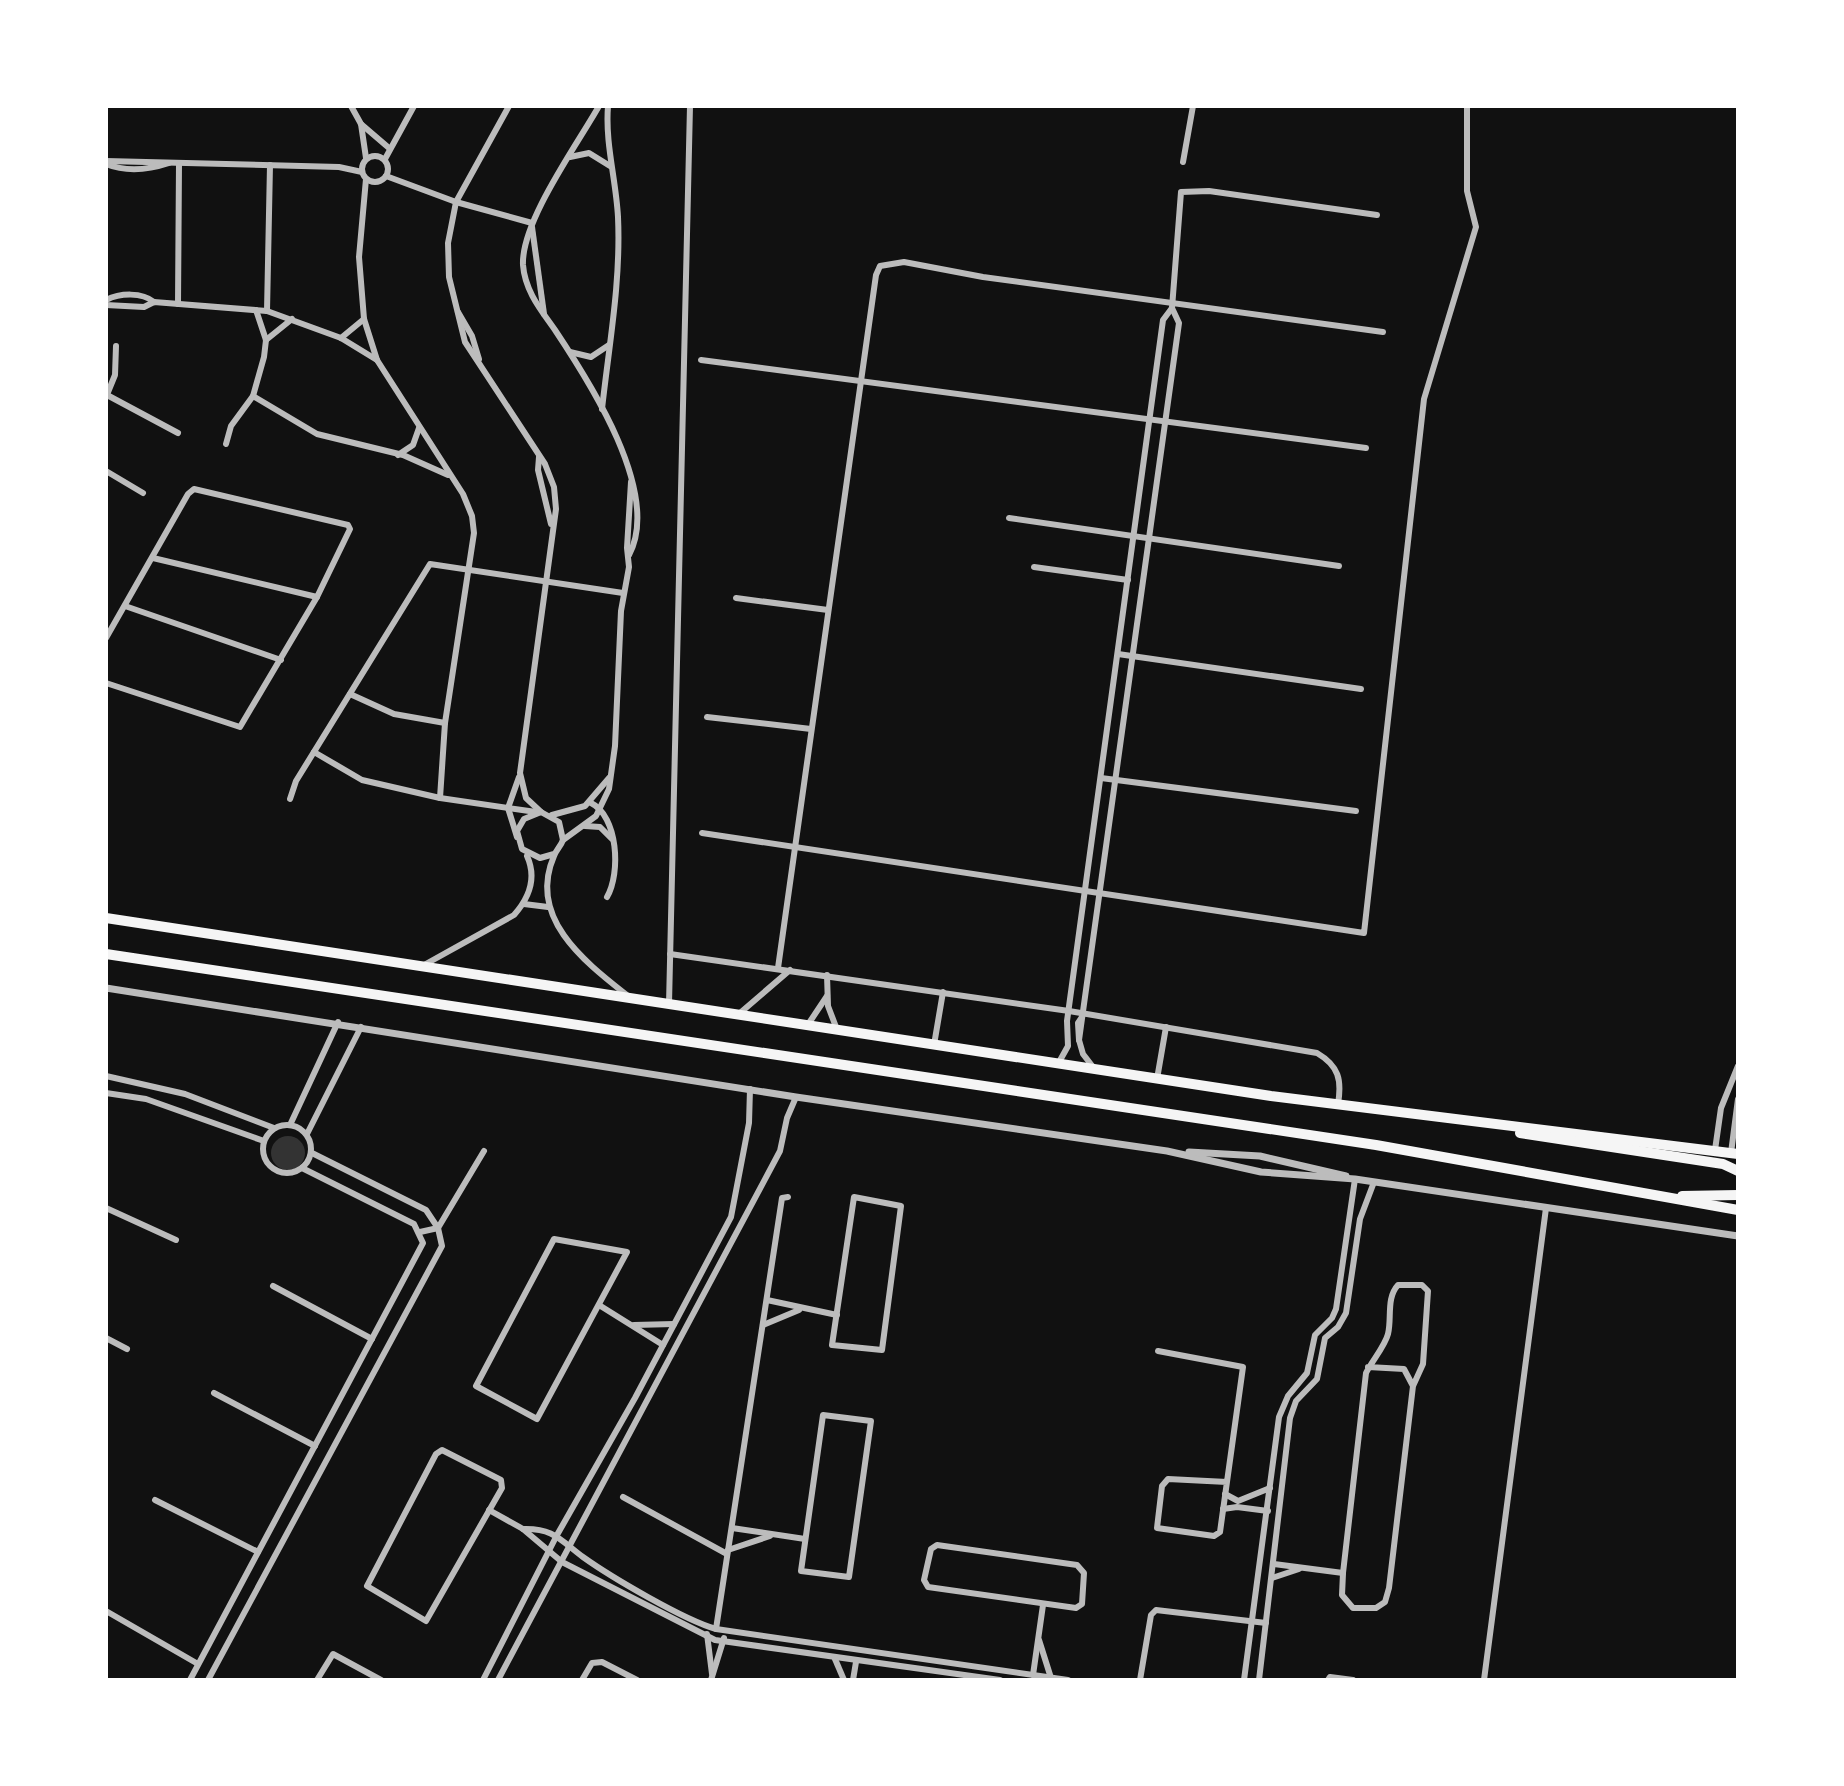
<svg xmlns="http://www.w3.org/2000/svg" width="1844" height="1786" viewBox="0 0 1844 1786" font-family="Karla,sans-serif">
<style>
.water{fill:#333}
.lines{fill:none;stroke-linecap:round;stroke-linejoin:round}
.minor{stroke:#bcbcbc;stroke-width:6}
.tertiary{stroke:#bcbcbc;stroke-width:7}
.trunk{stroke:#f5f5f5;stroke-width:10}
</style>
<rect width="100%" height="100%" fill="#111"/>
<circle class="water" cx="288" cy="1153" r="17"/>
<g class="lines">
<g class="minor">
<polyline points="351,106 361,124 366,158"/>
<polyline points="509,106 456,202 448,243 449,277 465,342 545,464 554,487 556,509 520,773 526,798 541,812"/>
<path d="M599,106C577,145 521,222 523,265C525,291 541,310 555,330C589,381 662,493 629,555"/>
<polyline points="361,124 389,148"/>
<circle cx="375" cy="169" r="13"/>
<polyline points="570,157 589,153 610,166"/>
<polyline points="385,159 414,106"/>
<polyline points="106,161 339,167 362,172"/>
<polyline points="1183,162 1193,106"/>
<path d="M106,164C126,172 148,170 169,163"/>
<polyline points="386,176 456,202 532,223"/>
<polyline points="366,179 359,257 364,319 377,360 463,494 472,516 474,533 445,723 440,798"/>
<polyline points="532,227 544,314"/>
<path d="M106,300C120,293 142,292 154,302"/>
<polyline points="178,304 179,164"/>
<polyline points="106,305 144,307 154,302 267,311 341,338 377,360"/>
<polyline points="267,311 270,165"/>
<polyline points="458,312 472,336 479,359"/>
<polyline points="341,338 364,319"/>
<polyline points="266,340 292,319"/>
<polyline points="570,352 591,357 609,345"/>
<polyline points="701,360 1366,448"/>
<polyline points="107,395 178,433"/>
<polyline points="253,396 317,434 403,455 448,475"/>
<polyline points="106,397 115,375 116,346"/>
<path d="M602,409C609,345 621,282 618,217C616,179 605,144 608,106"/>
<polyline points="226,444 231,426 253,396 264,357 266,340 256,310"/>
<polyline points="398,455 413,445 419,428"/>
<polyline points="539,457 538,470 551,524"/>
<polyline points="106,471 143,493"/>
<polyline points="1009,518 1339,566"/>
<polyline points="153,558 317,597"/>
<polyline points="1034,567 1128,580"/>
<polyline points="736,598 828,610"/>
<polyline points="125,606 281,660"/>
<polyline points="106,638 188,494 194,489 348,525 350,529 317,597 240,727 106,683"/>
<polyline points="1118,654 1361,689"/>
<polyline points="350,694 394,714 445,723"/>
<polyline points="707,717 811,729"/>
<polyline points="314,752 362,780 440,798 536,812"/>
<polyline points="1101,778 1356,811"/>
<polyline points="290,799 296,781 430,564 623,593"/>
<path d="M591,803C618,816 621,873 607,897"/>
<polyline points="552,815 585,806 609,778"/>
<polyline points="585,826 600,827 612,839"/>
<polyline points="702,833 1364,933 1424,399 1476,227 1467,191 1467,106"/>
<polyline points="517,837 508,808 519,777"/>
<polyline points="563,840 596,816 609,789 615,746 621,611 629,567 627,548 631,482"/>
<path d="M554,854L540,858L522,849L517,831L524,819L541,812L559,822L563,840C561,846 556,850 554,856C527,918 585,962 628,996"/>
<polyline points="524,904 548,907"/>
<path d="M670,954L1069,1011L1317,1053C1339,1066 1342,1080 1338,1104"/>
<path d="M424,965L514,915C530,897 537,878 527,856"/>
<polyline points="778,968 876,275 880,266 904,262 983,277 1383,332"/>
<polyline points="827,975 828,1006 836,1027"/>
<polyline points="669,1004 690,106"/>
<polyline points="740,1013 790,970"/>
<polyline points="809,1023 827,996"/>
<polyline points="1079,1040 1078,1023 1082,1017"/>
<polyline points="934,1045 943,992"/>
<polyline points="1058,1064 1068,1046 1067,1021 1163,320 1172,308 1181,192 1209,191 1377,215"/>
<polyline points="1093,1067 1083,1054 1079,1040 1179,323 1172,308"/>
<polyline points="106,1076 185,1094 274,1128"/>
<polyline points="1157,1079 1166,1027"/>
<polyline points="106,1093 146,1099 264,1141"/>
<circle cx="287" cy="1149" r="24"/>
<polyline points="290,1125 338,1022"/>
<polyline points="307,1134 361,1027"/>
<polyline points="1715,1150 1721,1108 1738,1066"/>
<polyline points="1731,1153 1738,1099"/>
<polygon points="854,1197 901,1206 882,1350 832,1345"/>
<polyline points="106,1208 176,1240"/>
<polyline points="420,1232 438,1228 484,1151"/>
<polygon points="554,1239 627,1252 537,1419 476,1386"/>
<polyline points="273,1286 372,1339"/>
<polyline points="767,1300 837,1315"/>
<polyline points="599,1305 663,1345"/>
<polyline points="634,1325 674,1324"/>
<polyline points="763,1325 799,1310"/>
<polyline points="106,1338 127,1349"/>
<polyline points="1158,1351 1243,1367 1220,1532 1214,1536 1157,1528 1162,1486 1168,1479 1227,1482"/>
<path d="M1368,1367L1404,1369L1413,1386L1389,1588L1385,1602L1376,1608H1353L1342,1595L1343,1573L1366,1373C1372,1361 1385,1346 1388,1334C1392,1318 1386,1298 1398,1285H1422L1428,1291L1423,1364L1413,1386"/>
<polyline points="214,1393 315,1446"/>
<polygon points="823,1415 871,1421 849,1577 801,1571"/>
<polygon points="442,1450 501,1480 502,1488 426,1621 367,1586 436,1454"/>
<polyline points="1225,1494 1238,1501 1270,1488"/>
<polyline points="623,1497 727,1554"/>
<polyline points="155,1500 258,1552"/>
<polyline points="1223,1509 1237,1507 1268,1511"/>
<polyline points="489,1510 523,1529 562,1562 715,1640 1000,1680"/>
<polyline points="732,1528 805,1539"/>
<path d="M523,1529C554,1528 560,1540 583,1557C611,1577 684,1620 716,1629L1068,1680"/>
<polygon points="937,1545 1077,1565 1084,1573 1082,1604 1076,1608 928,1587 924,1580 931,1549"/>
<polyline points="728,1550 770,1536"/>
<polyline points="1274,1564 1343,1573"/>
<polyline points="1272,1578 1299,1569"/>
<polyline points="106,1611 198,1664"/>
<polyline points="716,1629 782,1198 788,1197"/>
<polyline points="707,1634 712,1674"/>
<polyline points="1039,1640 1051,1678"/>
<polyline points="835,1659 844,1680"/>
<polyline points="1033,1675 1043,1605"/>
<polyline points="190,1680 423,1243 414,1224 302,1168"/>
<polyline points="208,1680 442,1246 438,1228 426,1210 312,1153"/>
<polyline points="317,1680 333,1654 381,1680"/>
<polyline points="483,1680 557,1535 635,1398 731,1217 749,1123 750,1089"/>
<polyline points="498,1680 780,1151 787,1118 796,1097"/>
<polyline points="582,1680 592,1663 602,1662 637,1680"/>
<polyline points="711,1680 724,1638"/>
<polyline points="853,1680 856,1662"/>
<polyline points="1140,1680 1151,1615 1156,1610 1266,1623"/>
<polyline points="1244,1680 1279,1417 1288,1396 1307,1373 1315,1335 1332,1318 1336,1309 1355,1179"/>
<polyline points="1259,1680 1290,1418 1296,1401 1317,1379 1325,1338 1338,1327 1346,1313 1360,1219 1374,1182"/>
<polyline points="1328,1680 1330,1677 1353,1680"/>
<polyline points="1484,1680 1546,1208"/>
</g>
<g class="tertiary">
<polyline points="106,988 796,1097 1167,1151 1261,1172 1355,1179 1738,1236"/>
<polyline points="1189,1152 1260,1156 1346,1176"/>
</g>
<g class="trunk">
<polyline points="106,918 1271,1096 1738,1154"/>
<polyline points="106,954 1376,1145 1738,1210"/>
<polyline points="1520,1133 1723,1164 1738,1171"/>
<polyline points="1682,1196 1738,1195"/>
</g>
</g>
<rect width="1844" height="1786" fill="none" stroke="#ffffff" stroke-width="216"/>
</svg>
